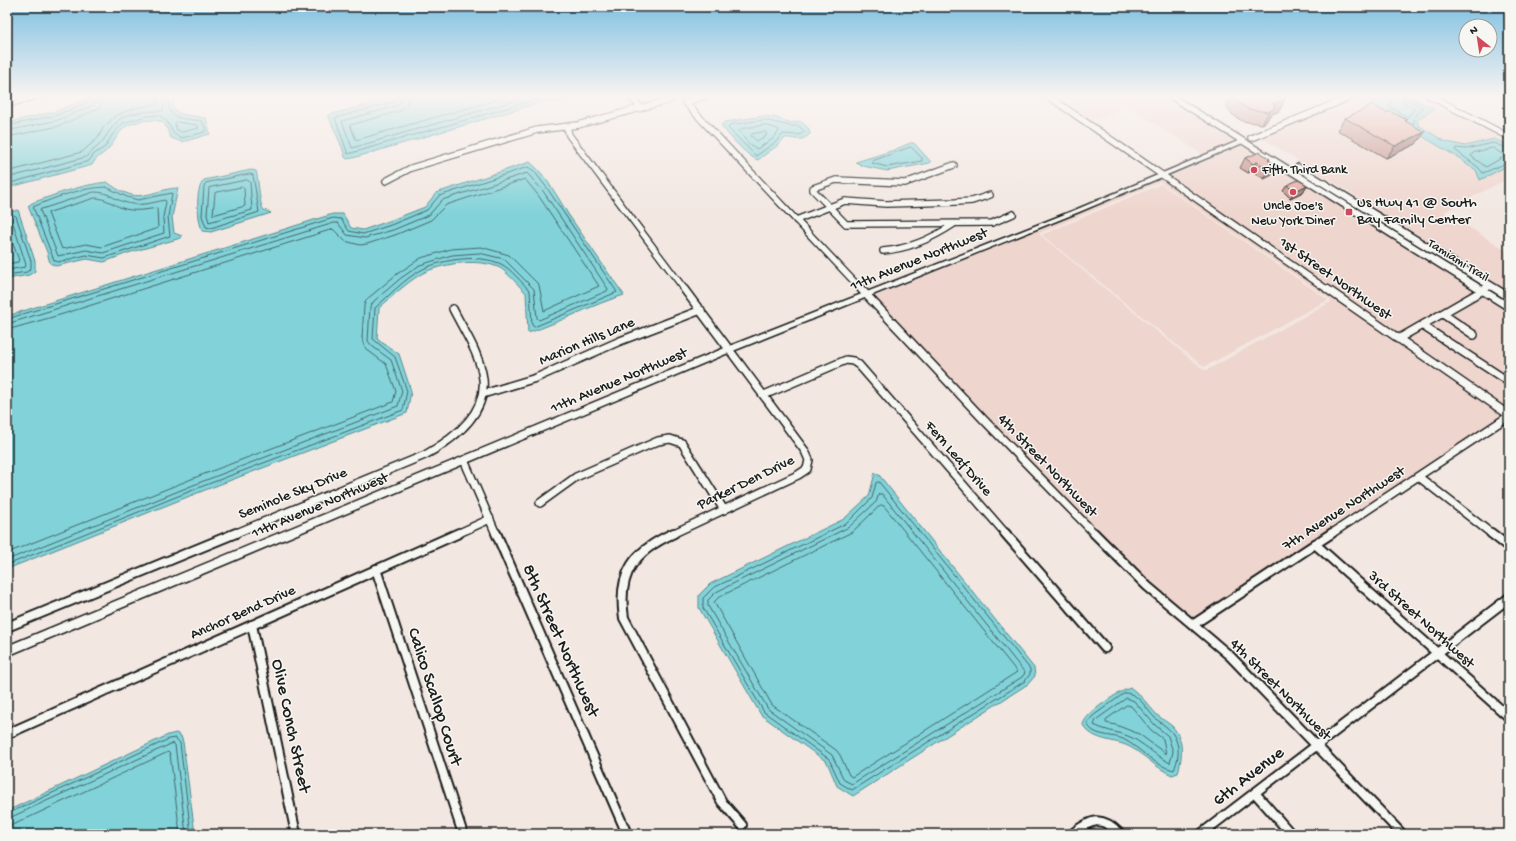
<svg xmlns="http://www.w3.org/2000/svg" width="1516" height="841" viewBox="0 0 1516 841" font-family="'Gochi Hand',sans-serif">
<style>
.built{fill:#eed5cd;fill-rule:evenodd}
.water{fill:#81d3d9;stroke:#598a8d}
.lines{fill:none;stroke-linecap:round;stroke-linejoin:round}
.shore{stroke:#446568;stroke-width:1}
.minor-far2-casing{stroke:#1c1c1c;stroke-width:8}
.minor-far1-casing{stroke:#1c1c1c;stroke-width:10}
.minor-casing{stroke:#1c1c1c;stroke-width:12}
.tertiary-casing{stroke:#1c1c1c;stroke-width:3}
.primary-casing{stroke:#1c1c1c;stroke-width:3}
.minor-far2{stroke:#f6f6f2;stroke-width:5.5}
.minor-far1{stroke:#f6f6f2;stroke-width:7}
.minor{stroke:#f6f6f2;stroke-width:8}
.tertiary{fill:#f6f6f2;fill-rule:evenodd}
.primary{fill:#f6f6f2;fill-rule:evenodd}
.wall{fill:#c39288;stroke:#1c1c1c}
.shaded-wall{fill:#9f776f;stroke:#1c1c1c}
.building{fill:#e3aa9e;stroke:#1c1c1c}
.poi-dot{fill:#d1495b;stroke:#f6f6f2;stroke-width:1.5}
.labels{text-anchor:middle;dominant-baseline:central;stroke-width:3;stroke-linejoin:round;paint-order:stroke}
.far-poi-label{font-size:13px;fill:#1c1c1c;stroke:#f6f6f2;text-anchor:start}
.far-street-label{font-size:13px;fill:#1c1c1c;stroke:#f6f6f2}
.poi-label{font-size:15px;fill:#1c1c1c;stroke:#f6f6f2;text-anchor:start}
.street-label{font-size:15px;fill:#1c1c1c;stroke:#f6f6f2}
.near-street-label{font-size:18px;fill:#1c1c1c;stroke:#f6f6f2}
</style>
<rect width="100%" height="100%" fill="#f2e7e1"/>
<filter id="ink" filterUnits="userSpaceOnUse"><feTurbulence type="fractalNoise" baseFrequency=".025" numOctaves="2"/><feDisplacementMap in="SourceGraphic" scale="8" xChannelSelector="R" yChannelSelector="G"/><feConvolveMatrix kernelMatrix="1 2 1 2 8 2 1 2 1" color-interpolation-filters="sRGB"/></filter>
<g filter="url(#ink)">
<g class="built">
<polygon points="1051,96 1163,96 1236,142 1204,155 1129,107 1089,122"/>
<polygon points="1359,96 1387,96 1366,106 1393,119 1459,158 1476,170 1480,180 1509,165 1509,178 1444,212 1509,252 1509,291 1260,137"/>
<polygon points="1409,96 1427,96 1509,138 1509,146 1494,139 1465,146 1444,141 1435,136 1418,125 1417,120 1434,109"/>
<polygon points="1242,145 1475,291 1397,335 1167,177"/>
<path d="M1162,179L1503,414L1192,618L1150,583L1063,497L873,297ZM1160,182L1330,299L1331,302L1207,370H1204L1040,235V233Z"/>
<polygon points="1161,184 1328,300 1204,367 1042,235"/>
<polygon points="1482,295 1509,312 1509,379 1429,327 1444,318 1476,339 1480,336 1449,316"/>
<polygon points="1424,330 1509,385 1509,410 1404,340"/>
</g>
<g class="water">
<path d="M94,96H174L173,109L181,114L206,118L210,134L182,142L171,138C169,134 167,127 164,124C158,116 130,122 124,128C117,134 114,144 107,150C101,156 97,156 92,165L7,188V123L56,111Z"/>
<path d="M400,96H579C574,102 548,101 539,103L353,158L347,159L345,157L342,147L328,115Z"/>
<polygon points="1387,96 1409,96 1434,109 1417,120 1418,125 1444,141 1465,146 1494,139 1509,146 1509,165 1480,180 1476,170 1459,158 1393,119 1366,106"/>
<path d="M764,116L774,117L792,123L799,121L803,123L809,129L810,134C798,144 797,137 785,138C778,147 767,152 758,160C748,157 728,135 721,125L725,122Z"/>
<polygon points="910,143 914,143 931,162 930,163 887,171 863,166 856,162 894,150"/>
<path d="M530,162C546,175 557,196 568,214C587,241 605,269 624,295C591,305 561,322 528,333L526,293C520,287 506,271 500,268C480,258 445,263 425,272C409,280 393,296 379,308L377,339L399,354L411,391L407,413L205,490L7,569V316L333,214H343L351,228L363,230L389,221L425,207L436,193Z"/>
<path d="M251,170L256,171C259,180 259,206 264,210C266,211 269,212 271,213L211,232L202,231C198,218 194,191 204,180Z"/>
<path d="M107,182C113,186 119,191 126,193C143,201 160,188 178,188L172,217L174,233L182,236L181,238L128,253L104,262L87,259L56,266L50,263L47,252L28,206L32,203C56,194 81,185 107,182Z"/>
<polygon points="18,210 35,261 35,271 29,275 7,279 7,213"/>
<polygon points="875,473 879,475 1034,668 1035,676 1028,684 853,796 837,786 827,762 761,715 699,608 699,595 710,584 844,519 869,496"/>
<path d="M1131,688C1142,696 1148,705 1157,715C1162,719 1167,722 1172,726C1185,740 1182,757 1178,773L1172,775C1156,768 1145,755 1130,747C1115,739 1093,742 1083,725C1084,714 1120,690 1131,688Z"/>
<polygon points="176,733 181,736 183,742 195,834 7,834 7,811 168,735"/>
</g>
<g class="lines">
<g class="shore">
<polyline points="397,96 394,102 335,118 348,154 538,99 567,96"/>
<polyline points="402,96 401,102 396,106 342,121 352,148 531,96"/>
<polyline points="408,96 407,104 400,111 350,125 356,140 510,96"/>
<polyline points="1392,96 1389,107 1408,117 1414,109 1405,103 1403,96"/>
<polyline points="1408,96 1410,101 1423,108 1414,118 1414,124"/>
<polygon points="764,120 790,126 799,126 805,132 798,135 783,134 777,141 756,156 728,128 730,125"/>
<polygon points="177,122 197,125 199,128 182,132 177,130 175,124"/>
<polygon points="765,125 778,129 779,131 774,138 757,149 748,143 739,131 741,129"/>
<polyline points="7,126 57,115 90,101 93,96"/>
<polyline points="7,131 58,120 94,105 98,96"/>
<polygon points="765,132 767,135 757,141 751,136 752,134"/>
<polyline points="7,137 59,126 99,108 104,96"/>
<polygon points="911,147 922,158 922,161 887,167 872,163 873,161"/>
<polygon points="1493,148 1505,156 1486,167 1471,156 1473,153"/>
<polyline points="1509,149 1493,143 1466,149 1456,148 1455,150 1478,167 1483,173 1509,162"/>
<polyline points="7,172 82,152 98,138 103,128 115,116 135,108 157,104 159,96"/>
<polygon points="250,174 253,175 259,212 211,228 206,227 202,216 204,186 206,183"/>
<path d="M7,178L86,157C91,151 97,148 102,142C108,134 112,126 120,119C129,112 152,111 163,111L165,96"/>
<polygon points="247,180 250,182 252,210 209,222 207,215 209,188"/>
<path d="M7,184L89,161L94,154L105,147L113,134L123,123L146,116L158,115L166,120L174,134L182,138L205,132V127L202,121C184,118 164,122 170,96"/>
<path d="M106,187L127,197L138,200L172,193L168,217L170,236L104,258L86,255L58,262L54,260L33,207C56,197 80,188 106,187Z"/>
<polygon points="242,187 244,188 245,206 213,215 215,193"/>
<path d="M94,192C110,192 111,198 124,202C138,207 151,203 165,200L166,202L163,217L164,233L103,253L86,250L58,256L40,210Z"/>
<path d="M95,198C106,198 112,204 122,208C133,212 145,210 157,208L158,228L102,247L86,244L62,249L48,213Z"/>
<polyline points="7,217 14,215 16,216 31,261 31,268 27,272 7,275"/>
<polyline points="7,222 13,223 26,265 25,267 7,270"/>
<polyline points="7,228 19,260 18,262 7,264"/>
<path d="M7,319L333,218L341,219L349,231L363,234L391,225L427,210L439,196L528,167L534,171L547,188L617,292L534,327L532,325L530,291C523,284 510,268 501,264C480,254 443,259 423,269C405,278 390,295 375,308L373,339L395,357L407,391L403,410L203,486L7,565"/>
<polyline points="7,324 334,223 338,223 347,235 365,238 393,230 429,215 442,200 527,173 543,191 608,289 607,291 539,320 537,318 534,289 504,259 479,253 452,255 420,265 401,278 374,301 370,307 368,341 372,346 391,360 402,391 398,406 201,482 7,560"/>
<polyline points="7,330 63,314 333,229 345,241 360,245 367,244 395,235 431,220 446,205 525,179 538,195 599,286 544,311 539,285 509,255 481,247 451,249 421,258 397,274 366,300 364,306 362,338 366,349 386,364 396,391 393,402 199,476 7,553"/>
<polygon points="879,482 1030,669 1030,674 1025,681 852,790 840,783 829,759 764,712 703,608 703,598 713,588 847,523 872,498 876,483"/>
<polygon points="879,494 882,494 1025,673 1022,677 852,784 844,780 832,755 768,709 708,606 708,600 716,592 849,527 876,502"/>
<polygon points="881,505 884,506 1017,672 852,777 849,775 840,755 836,750 772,705 714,602 719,597 852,532"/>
<path d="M1125,693C1139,693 1146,709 1155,718C1163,725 1172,729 1176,740C1180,750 1178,760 1174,770C1154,766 1141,748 1123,739C1111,734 1092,737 1087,723L1093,716Z"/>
<path d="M1127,698L1134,701L1155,725L1168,736L1173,752L1170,763C1157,757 1148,747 1136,740C1123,732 1107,732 1094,725L1096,720Z"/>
<polygon points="1127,705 1131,706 1151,730 1163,739 1166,754 1139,734 1116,725 1106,723 1106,720"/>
<polyline points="7,814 169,739 175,738 180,743 191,834"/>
<polyline points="7,819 173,743 175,745 186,834"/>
<polyline points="7,825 15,824 168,752 170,754 180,834"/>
</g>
<defs>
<g id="minor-far2">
<polyline points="630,96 641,108"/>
<polyline points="706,96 685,102 862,290"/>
<polyline points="1048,96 1328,290"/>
<polyline points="1430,96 1509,137"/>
<polyline points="567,127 569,135 685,290"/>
<polyline points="1251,138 1353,96"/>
<polyline points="954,165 905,183 836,180 813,188 813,190 846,224 992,223 1013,214"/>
<polyline points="386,181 411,168 537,130 578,125 670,100"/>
<polyline points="796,220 845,201 886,204 956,202 972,201 990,195"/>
<path d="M883,251C908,249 933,238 954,224"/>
<polyline points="1484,290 1490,286"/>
</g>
<g id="minor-far1">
<polyline points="861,289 984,420 1095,534"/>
<polyline points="1327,289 1509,415"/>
<polyline points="1443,314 1474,335"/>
<polyline points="1423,326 1509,382"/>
<polyline points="1398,339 1485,289"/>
<polyline points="483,394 536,378 620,341 701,310"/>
<polyline points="764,395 846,360 853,361 859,365 1006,534"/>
<polyline points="464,460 496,534"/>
<polyline points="1419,477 1492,534"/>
<polyline points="540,503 576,477 658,441 670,439 682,443 724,510"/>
<path d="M234,534L425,455C452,440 487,415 483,379C480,354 464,331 453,309"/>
<polyline points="457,534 490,519"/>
<polyline points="672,534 798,475 807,469 809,460 805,451 684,289"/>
<polyline points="1331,534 1509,416"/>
</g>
<g id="minor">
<polyline points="496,533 627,834"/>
<path d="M674,533C634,551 617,573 624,618L722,802L742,825"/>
<polyline points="1005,533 1105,648"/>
<polyline points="1094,533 1147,586 1230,656 1402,834"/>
<polyline points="1491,533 1509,547"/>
<polyline points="1315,544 1509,717"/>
<polyline points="376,569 463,834"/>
<polyline points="1194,624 1332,533"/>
<polyline points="252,625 296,834"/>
<polyline points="7,627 236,533"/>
<polyline points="7,734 459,533"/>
<polyline points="1255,793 1291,834"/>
<path d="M1072,834C1091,819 1102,815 1120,834"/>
<polyline points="1201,834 1509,598"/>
</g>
<g id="tertiary">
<polygon points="37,96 46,96 7,107 7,103"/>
<polygon points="1243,139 1245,140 1245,142 1079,212 733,351 7,656 7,646 727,347 1075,210"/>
</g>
<g id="primary">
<polygon points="1166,96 1175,96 1509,303 1509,311"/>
<polygon points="1298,164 1509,293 1509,301 1295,169 1294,167"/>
</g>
</defs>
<use href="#minor-far2" class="minor-far2-casing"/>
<use href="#minor-far1" class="minor-far1-casing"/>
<use href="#minor" class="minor-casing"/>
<use href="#tertiary" class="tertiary-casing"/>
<use href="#primary" class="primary-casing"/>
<use href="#minor-far2" class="minor-far2"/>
<use href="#minor-far1" class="minor-far1"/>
<use href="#minor" class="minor"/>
<use href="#tertiary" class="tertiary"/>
<use href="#primary" class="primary"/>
</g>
<g class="wall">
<polygon points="1231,96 1284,96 1285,99 1279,111 1270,115 1266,122 1262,124 1242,121 1233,115 1227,108 1227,104"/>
<polygon points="1387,113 1407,120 1406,121 1416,144 1386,158 1337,130 1345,118"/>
<polygon points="1245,158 1270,159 1269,161 1272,175 1264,179 1252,171 1248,173 1240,168"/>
<polygon points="1287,185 1307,185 1303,192 1290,198 1283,191"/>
</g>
<g class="shaded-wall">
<polygon points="1285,99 1279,111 1270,115 1266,122 1262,124 1273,104"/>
<polygon points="1425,132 1416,144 1386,158 1395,146"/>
<polygon points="1257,162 1252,171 1248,173 1253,164"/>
<polygon points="1278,166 1272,175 1264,179 1270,170"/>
<polygon points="1307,185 1303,192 1290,198 1294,192"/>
</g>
<g class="building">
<polygon points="1233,96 1284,96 1285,99 1273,104 1275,105 1273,110 1268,112 1248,109 1239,103"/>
<polygon points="1373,105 1387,113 1389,111 1407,120 1405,121 1425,132 1395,146 1345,118"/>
<polygon points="1260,152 1270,159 1268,160 1278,166 1270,170 1257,162 1253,164 1245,158"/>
<polygon points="1298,180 1307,185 1294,192 1287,185"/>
</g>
</g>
<linearGradient id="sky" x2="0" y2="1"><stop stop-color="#7fc0e2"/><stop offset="0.45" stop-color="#f9f4f2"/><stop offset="1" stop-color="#f9f4f2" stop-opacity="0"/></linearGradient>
<rect width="1516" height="214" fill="url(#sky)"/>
<g class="poi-dot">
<circle cx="1254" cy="170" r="4"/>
<circle cx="1293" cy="192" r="4"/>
<rect x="1345" y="208" width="8" height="8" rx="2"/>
</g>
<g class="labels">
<g class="far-poi-label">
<text x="1262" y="170">Fifth Third Bank</text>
<text x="1293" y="206" text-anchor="middle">Uncle Joe's<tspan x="1293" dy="15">New York Diner</tspan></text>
</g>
<g class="far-street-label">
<text transform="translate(1458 261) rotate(32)">Tamiami Trail</text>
</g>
<g class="poi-label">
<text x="1357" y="203">Us Hwy 41 @ South<tspan x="1357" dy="17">Bay Family Center</tspan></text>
</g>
<g class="street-label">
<text transform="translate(919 260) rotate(-22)">11th Avenue Northwest</text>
<text transform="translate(1335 279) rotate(35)">1st Street Northwest</text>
<text transform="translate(587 342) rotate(-23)">Marion Hills Lane</text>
<text transform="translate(619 381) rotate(-23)">11th Avenue Northwest</text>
<text transform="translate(958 459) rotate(49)">Fern Leaf Drive</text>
<text transform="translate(1047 466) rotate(46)">4th Street Northwest</text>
<text transform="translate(746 483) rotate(-26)">Parker Den Drive</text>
<text transform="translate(293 494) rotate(-22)">Seminole Sky Drive</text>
<text transform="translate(320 506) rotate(-23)">11th Avenue Northwest</text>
<text transform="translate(1344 509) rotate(-33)">7th Avenue Northwest</text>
<text transform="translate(243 613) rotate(-24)">Anchor Bend Drive</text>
<text transform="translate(1421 620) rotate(42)">3rd Street Northwest</text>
<text transform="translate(1280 690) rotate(45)">4th Street Northwest</text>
</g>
<g class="near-street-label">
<text transform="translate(560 641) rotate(66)">8th Street Northwest</text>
<text transform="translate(434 697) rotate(72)">Calico Scallop Court</text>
<text transform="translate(290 726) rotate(78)">Olive Conch Street</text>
<text transform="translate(1249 777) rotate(-38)">6th Avenue</text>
</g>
</g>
<rect width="1516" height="841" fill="none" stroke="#f6f6f2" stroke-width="24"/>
<rect x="12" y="12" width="1492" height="817" fill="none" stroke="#1c1c1c" stroke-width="1.5" filter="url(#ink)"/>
<g transform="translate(1478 38) rotate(330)"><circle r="19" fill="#f6f6f2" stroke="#9f9f9c"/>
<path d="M0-3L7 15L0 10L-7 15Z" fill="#d1495b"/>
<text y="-6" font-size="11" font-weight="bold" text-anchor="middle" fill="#1c1c1c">N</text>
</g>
</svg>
